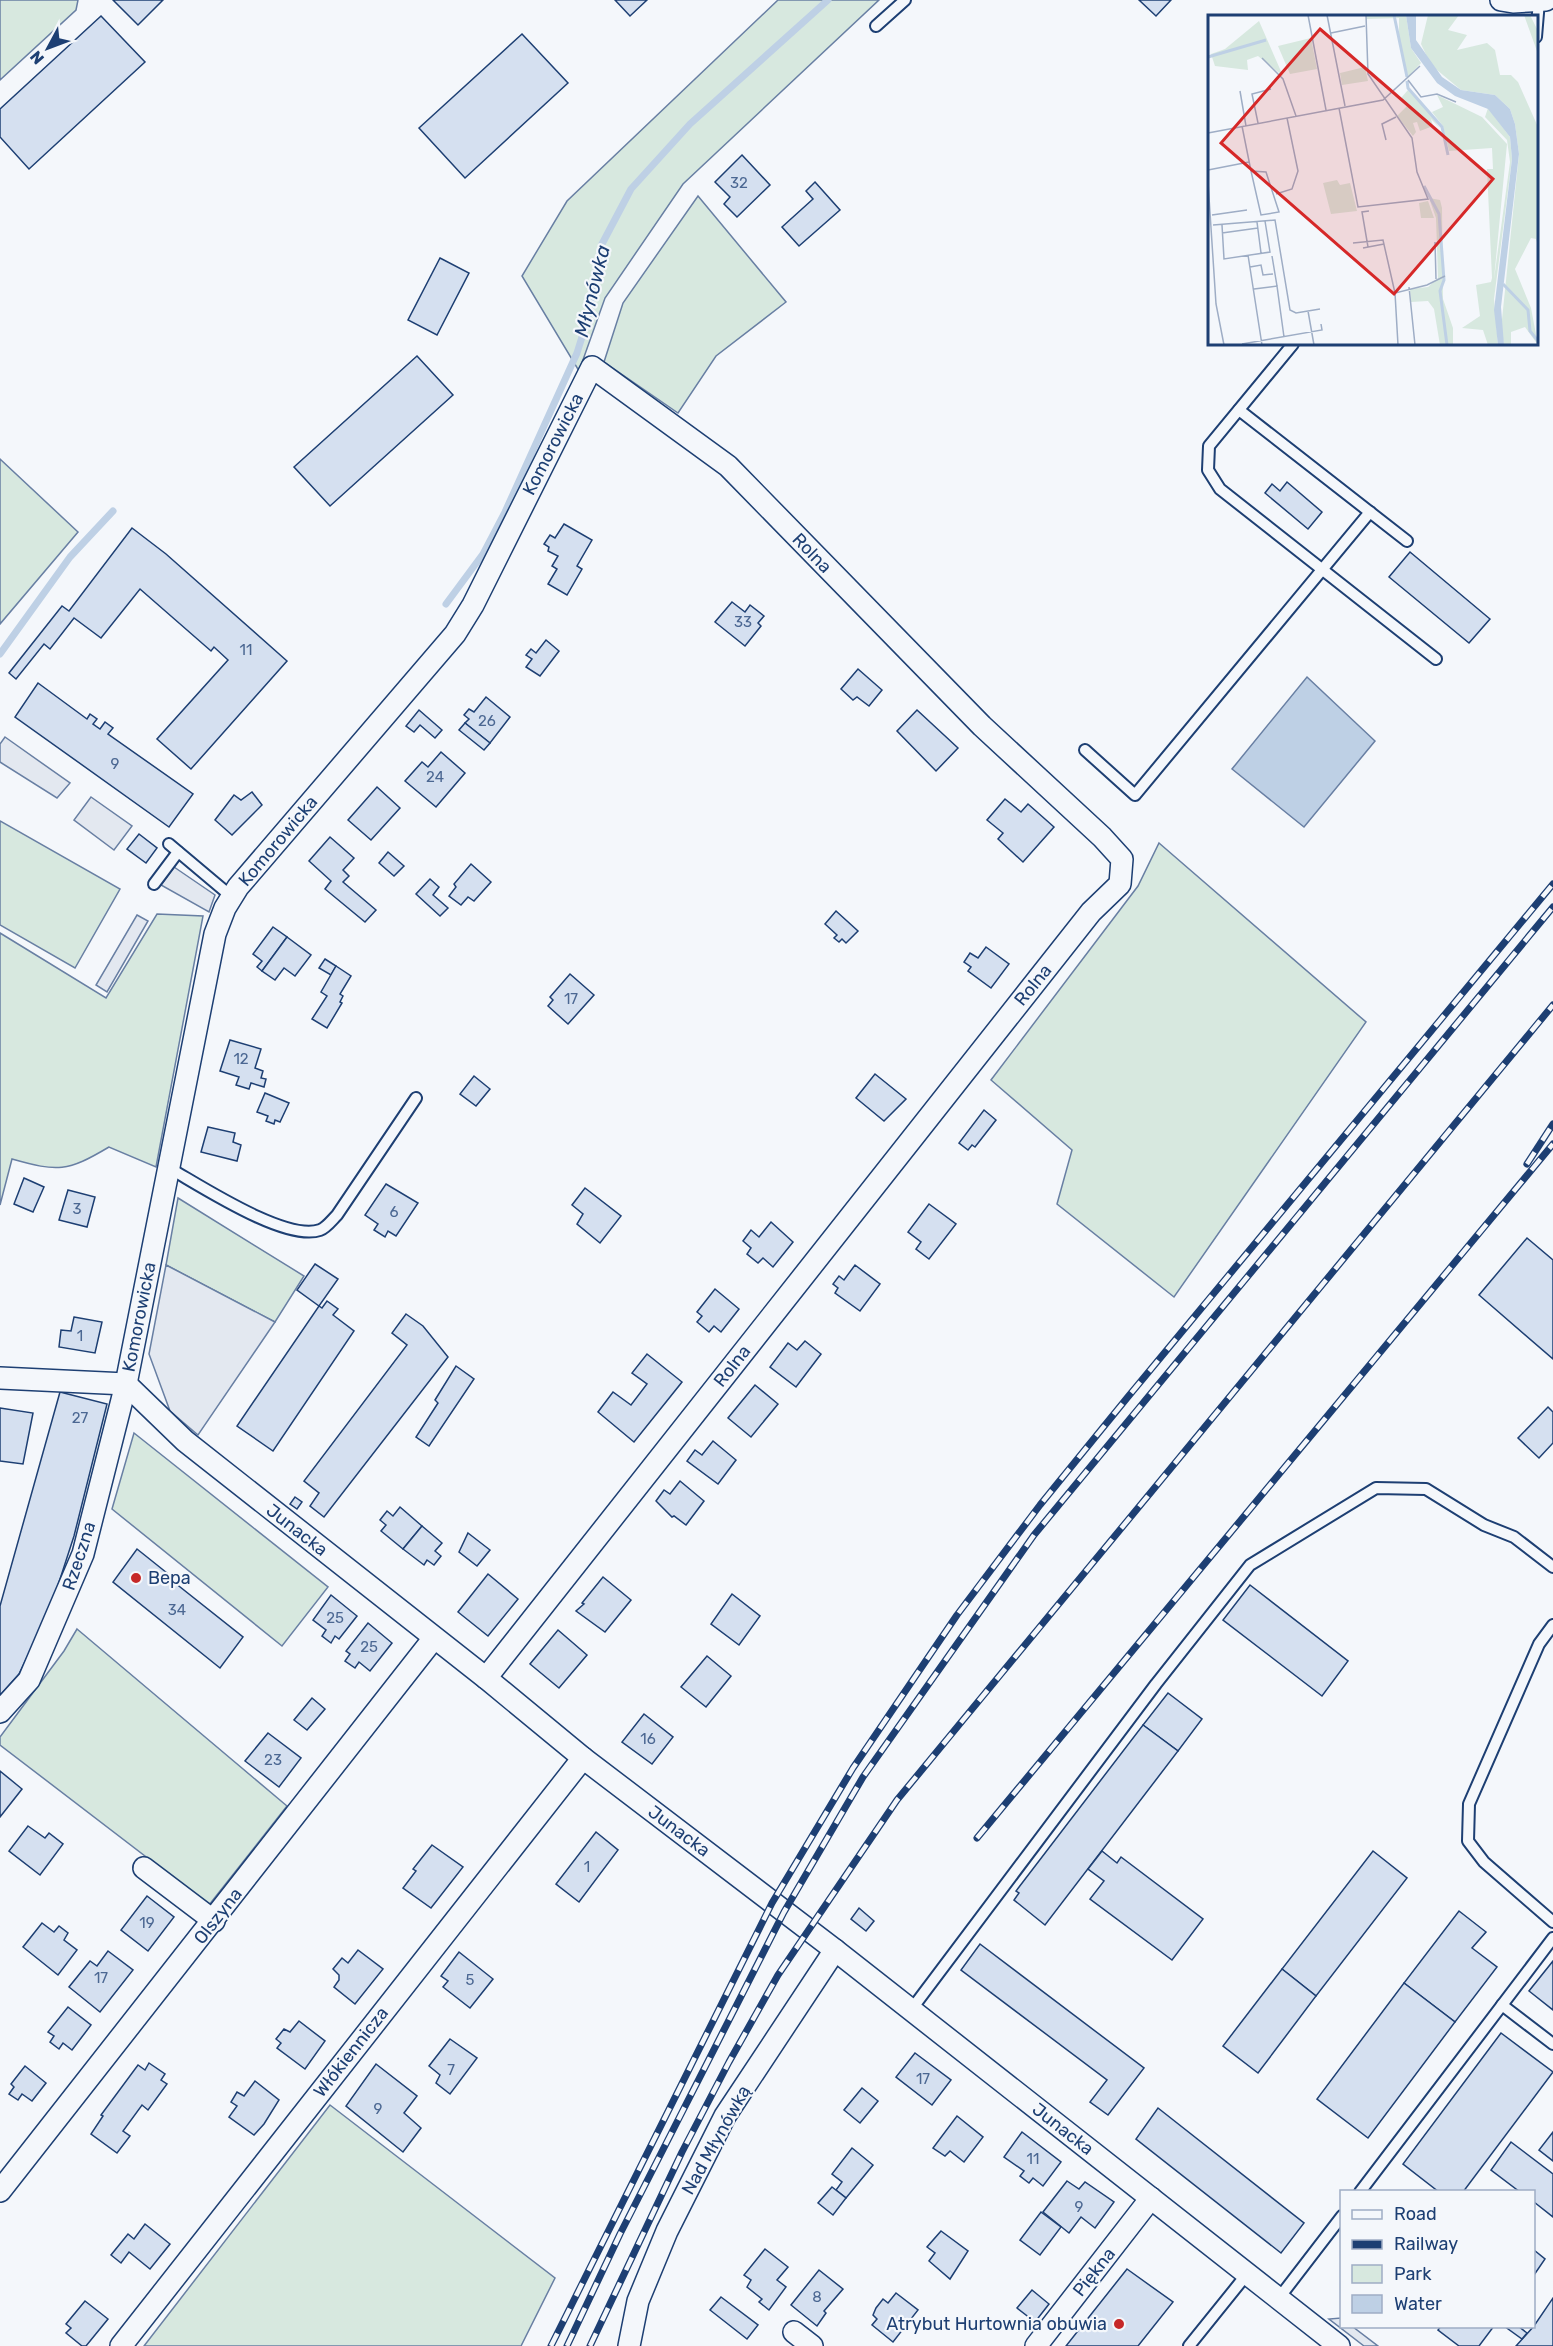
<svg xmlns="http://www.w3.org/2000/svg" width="1553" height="2346" viewBox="0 0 1553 2346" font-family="Rubik,sans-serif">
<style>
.green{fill:#d7e8df;stroke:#687fa3;stroke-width:1.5}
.parking{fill:#e3e8f0;stroke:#687fa3;stroke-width:1.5}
.water{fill:#bed0e5;stroke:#687fa3;stroke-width:1.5}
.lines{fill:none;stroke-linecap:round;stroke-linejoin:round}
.stream{stroke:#bed0e5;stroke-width:7}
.building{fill:#d5e0f0;stroke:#1d3f73;stroke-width:1.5}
.service-casing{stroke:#1d3f73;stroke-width:14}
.minor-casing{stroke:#1d3f73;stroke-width:24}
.service{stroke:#f4f7fb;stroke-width:10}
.minor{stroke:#f4f7fb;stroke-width:21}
.rail-casing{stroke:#1d3f73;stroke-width:7}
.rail{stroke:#f4f7fb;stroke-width:4.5;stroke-dasharray:14;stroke-linecap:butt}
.poi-dot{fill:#c62828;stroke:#f4f7fb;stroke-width:2}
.labels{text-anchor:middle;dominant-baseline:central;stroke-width:4.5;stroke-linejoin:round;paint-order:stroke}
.number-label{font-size:15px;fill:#4b6792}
.street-label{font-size:18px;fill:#1d3f73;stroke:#f4f7fb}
.poi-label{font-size:18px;fill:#1d3f73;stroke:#f4f7fb;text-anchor:start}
.water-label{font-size:20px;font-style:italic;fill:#1d3f73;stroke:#f4f7fb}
.inset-river{fill:none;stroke:#bed0e5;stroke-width:3}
.inset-road{fill:none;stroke:#9eadc5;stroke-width:1.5}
.view{fill:#d62828;fill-opacity:0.15;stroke:#d62828;stroke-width:3}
.inset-edge{fill:none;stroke:#1d3f73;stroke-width:3}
</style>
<rect width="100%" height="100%" fill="#f4f7fb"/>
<g class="green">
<polygon points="0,0 78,0 76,10 0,80"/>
<polygon points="778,0 879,0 683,184 605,298 579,371 522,276 567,201"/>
<polygon points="698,196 786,302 716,356 678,413 604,362 623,303"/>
<polygon points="0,459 78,532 0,624"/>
<polygon points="0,821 120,889 75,968 0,925"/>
<polygon points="1159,843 1366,1022 1174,1297 1057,1204 1072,1150 991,1080 1138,886"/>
<path d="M157,914L203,916L156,1167L109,1147C67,1172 58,1172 12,1159L0,1205V933L106,998Z"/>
<polygon points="178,1198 304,1276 275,1322 166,1265"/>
<polygon points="134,1433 328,1587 282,1646 112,1509"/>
<polygon points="77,1629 287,1806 209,1905 0,1745 0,1737 64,1651"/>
<polygon points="330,2105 555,2278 521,2346 144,2346"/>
</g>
<g class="parking">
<polygon points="5,737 70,783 57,798 0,762 0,744"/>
<polygon points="91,797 132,826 114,850 74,820"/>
<polygon points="174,867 215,895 209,912 161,885"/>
<polygon points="137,915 148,921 107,992 96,985"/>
<polygon points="166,1265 275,1322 198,1435 170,1411 149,1354"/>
<polygon points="1341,2318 1342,2326 1353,2327 1378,2346 1364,2346 1329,2319"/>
</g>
<polygon class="water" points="1307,677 1375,741 1304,827 1232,769"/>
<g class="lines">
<g class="stream">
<polyline points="446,604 483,554 505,512 577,353 587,321 602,244 631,189 690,124 828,0"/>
<polyline points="0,654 70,557 113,511"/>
</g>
</g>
<g class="building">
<polygon points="113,0 163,0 138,25"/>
<polygon points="615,0 647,0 630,16"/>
<polygon points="1139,0 1171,0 1156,16"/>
<polygon points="101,16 145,62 29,169 0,137 0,109"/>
<polygon points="522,34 568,83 465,178 419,128"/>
<polygon points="742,155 770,185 737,217 724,204 730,197 715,182"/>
<polygon points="815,182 840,210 799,246 782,227 813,199 806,191"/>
<polygon points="440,258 469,273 437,335 408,320"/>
<polygon points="417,356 453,395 330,506 294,467"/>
<polygon points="1287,482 1322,512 1308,529 1265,493 1272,484 1280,491"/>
<polygon points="564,524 592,540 577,566 582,569 567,595 548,584 557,569 552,566 558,556 548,551 549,547 544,544 550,535 555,538"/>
<polygon points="132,528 166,554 287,661 191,769 157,739 228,660 214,647 211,651 140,589 101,638 74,618 50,649 44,644 16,679 9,673 62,606 69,611"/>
<polygon points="1410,552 1490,619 1469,643 1389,577"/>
<polygon points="732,602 745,612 750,605 764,616 758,623 761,626 745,646 715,622"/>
<polygon points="546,640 559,651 540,676 526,667 532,659 526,655 531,649 536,653"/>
<polygon points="858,669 882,690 869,706 857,697 853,700 841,689"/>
<polygon points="38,683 87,719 90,714 97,719 93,724 100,729 105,722 113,728 108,734 193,794 169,827 15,717"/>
<polygon points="486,697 510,717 490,743 465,723 469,719 464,715 469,709 474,712"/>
<polygon points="419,710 442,730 435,738 420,725 414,732 406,726"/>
<polygon points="917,710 958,748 936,771 897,731"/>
<polygon points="465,723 490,743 484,750 459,730"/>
<polygon points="441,752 465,773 436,807 405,781 422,762 428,767"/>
<polygon points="377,787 400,808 371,840 348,820"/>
<polygon points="252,792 262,805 232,835 215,820 234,795 241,800"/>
<polygon points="1005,799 1021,812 1028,804 1054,827 1023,862 998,839 1003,833 987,820"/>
<polygon points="139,834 157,848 146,863 127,849"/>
<polygon points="330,837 354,858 343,870 349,876 343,882 376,910 365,922 325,889 331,881 309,861"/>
<polygon points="388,852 404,866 394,876 379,863"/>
<polygon points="471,864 491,882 474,901 468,897 461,905 449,896 456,887 454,884"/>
<polygon points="430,879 439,887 433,895 448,908 440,916 416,894"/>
<polygon points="836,911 858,931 846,943 842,939 839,942 834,938 837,935 825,924"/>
<polygon points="273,927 287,937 262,971 257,967 262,961 253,954"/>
<polygon points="287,937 311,955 295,976 284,968 275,980 262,971"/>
<polygon points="986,947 1009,964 991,988 968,971 971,967 964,962 970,953 978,958"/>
<polygon points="325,959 336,966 331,975 319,968"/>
<polygon points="336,966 351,976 340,994 343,996 340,1002 342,1003 327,1028 312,1019 327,996 321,992"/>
<polygon points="570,974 594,995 568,1024 548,1006 553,1000 550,997"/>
<polygon points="230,1040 261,1049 255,1068 263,1071 261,1078 266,1079 264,1087 251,1083 249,1089 236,1085 239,1077 220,1071"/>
<polygon points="875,1074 906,1099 884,1121 856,1098"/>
<polygon points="474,1076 490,1089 476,1106 460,1094"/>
<polygon points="265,1093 289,1103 280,1122 275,1120 274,1124 266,1121 268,1116 257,1112"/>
<polygon points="984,1110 996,1120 975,1147 972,1145 968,1150 959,1143"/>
<polygon points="208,1127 235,1133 233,1142 241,1145 237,1161 201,1152"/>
<polygon points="24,1178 44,1187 33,1212 14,1204"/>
<polygon points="386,1184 418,1203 396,1236 388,1231 385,1237 374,1230 378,1224 365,1215"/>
<polygon points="585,1188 621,1216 600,1243 577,1224 583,1214 572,1205"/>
<polygon points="68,1190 95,1197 87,1227 59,1220"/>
<polygon points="929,1204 956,1224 929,1259 916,1249 921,1242 908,1232"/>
<polygon points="771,1222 793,1242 773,1267 763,1258 758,1263 747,1254 751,1248 743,1241 751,1230 759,1237"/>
<polygon points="1527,1238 1553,1260 1553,1359 1479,1295"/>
<polygon points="315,1264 338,1279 319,1306 297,1290"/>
<polygon points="855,1265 880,1284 860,1311 835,1293 838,1288 833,1284 839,1276 844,1280"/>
<polygon points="715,1289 739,1309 721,1332 714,1326 709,1332 697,1322 702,1316 697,1312"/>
<polygon points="327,1301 338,1309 333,1315 354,1331 273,1451 237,1426 319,1306 322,1308"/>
<polygon points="406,1314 423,1326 448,1357 324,1517 310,1506 319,1493 304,1481 407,1345 392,1333"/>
<polygon points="74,1317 102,1322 95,1353 59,1347 61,1330 71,1331"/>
<polygon points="805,1341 821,1354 796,1387 770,1367 788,1343 797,1350"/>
<polygon points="647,1354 682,1382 634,1442 598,1412 613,1392 631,1405 647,1384 632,1373"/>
<polygon points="456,1366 474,1379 429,1446 416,1437 438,1403 435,1400"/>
<polygon points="755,1385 778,1404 751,1437 728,1418"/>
<polygon points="60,1392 107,1404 74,1536 50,1610 19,1674 0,1695 0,1606"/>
<polygon points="1548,1407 1553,1412 1553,1443 1539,1458 1518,1438"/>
<polygon points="0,1408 33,1413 23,1464 0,1461"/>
<polygon points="713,1441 736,1460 718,1484 687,1461 695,1450 702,1455"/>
<polygon points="680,1481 704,1501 686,1525 674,1516 672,1517 656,1501 664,1490 670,1494"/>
<polygon points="295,1497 302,1502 297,1509 290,1504"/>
<polygon points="400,1507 422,1526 403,1549 381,1531 386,1525 380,1520 387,1511 393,1516"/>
<polygon points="422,1526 442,1543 435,1551 441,1556 434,1565 427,1560 424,1565 403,1549"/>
<polygon points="468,1533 490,1550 477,1566 459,1552"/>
<polygon points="137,1549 167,1573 165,1575 243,1637 220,1668 113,1582"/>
<polygon points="488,1574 518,1599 488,1636 458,1612"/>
<polygon points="603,1577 631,1600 605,1632 576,1611 584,1604 582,1603"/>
<polygon points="1250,1585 1348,1661 1322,1696 1223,1620"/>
<polygon points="732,1594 760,1616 739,1645 711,1624"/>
<polygon points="331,1595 357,1616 339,1639 335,1636 331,1643 322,1636 326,1630 313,1620"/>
<polygon points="368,1623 392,1643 370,1671 359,1662 355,1668 345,1661 350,1654 346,1651"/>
<polygon points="558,1630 587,1655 559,1688 530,1664"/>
<polygon points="707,1656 731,1676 706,1707 681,1687"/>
<polygon points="1168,1693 1202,1719 1178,1751 1143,1725"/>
<polygon points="312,1698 325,1709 307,1730 294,1720"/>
<polygon points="644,1714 673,1737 652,1764 622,1742"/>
<polygon points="1143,1725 1178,1751 1045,1925 1014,1900 1019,1893 1016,1891"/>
<polygon points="268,1733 301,1758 279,1787 245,1761"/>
<polygon points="0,1771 22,1789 0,1817"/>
<polygon points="28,1826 45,1838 49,1833 63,1844 40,1875 9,1851"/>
<polygon points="596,1832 618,1850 579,1902 556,1884"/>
<polygon points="432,1845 463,1867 431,1908 403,1888 416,1871 413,1869"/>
<polygon points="1102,1851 1117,1863 1121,1857 1203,1919 1172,1960 1090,1899 1104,1881 1088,1869"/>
<polygon points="1373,1851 1407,1878 1316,1996 1282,1969"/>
<polygon points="147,1896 174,1917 148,1951 121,1930"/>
<polygon points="859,1908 874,1921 866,1931 851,1919"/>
<polygon points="1459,1911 1486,1932 1472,1948 1497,1967 1455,2022 1404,1983"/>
<polygon points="42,1923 54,1932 59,1926 68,1933 64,1940 77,1950 58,1975 23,1947"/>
<polygon points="980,1944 1144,2068 1108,2115 1090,2102 1107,2080 961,1970"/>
<polygon points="358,1950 383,1969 355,2004 334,1987 339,1980 339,1975 333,1969 342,1958 348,1963"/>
<polygon points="108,1951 133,1970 100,2012 69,1987 90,1961 97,1966"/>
<polygon points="459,1952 493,1979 470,2008 443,1987 448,1981 441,1976"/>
<polygon points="1553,1961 1553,2010 1529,1991"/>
<polygon points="1282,1969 1316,1996 1258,2073 1223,2046"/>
<polygon points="1404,1983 1455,2022 1368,2138 1317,2099"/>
<polygon points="68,2007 91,2025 72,2050 63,2043 59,2049 50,2042 54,2036 48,2032"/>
<polygon points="299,2021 325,2041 305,2069 277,2048 281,2043 276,2039 284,2029 290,2032"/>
<polygon points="1501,2033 1553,2072 1463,2192 1439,2192 1403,2164"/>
<polygon points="450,2039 477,2058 450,2094 436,2083 440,2075 429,2066"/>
<polygon points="915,2053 951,2080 932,2105 896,2077"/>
<polygon points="149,2063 165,2074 161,2080 167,2084 148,2110 142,2105 123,2131 130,2136 117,2153 91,2134 103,2116 101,2115 138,2065 145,2070"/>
<polygon points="376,2064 417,2096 404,2113 421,2128 403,2152 346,2106"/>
<polygon points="25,2066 46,2083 32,2101 22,2094 18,2100 9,2094 14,2087 11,2084"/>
<polygon points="255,2081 279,2100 264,2124 254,2135 229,2117 237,2106 231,2102 237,2092 244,2096"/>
<polygon points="862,2088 878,2101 860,2123 844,2110"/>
<polygon points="1158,2108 1304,2223 1281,2253 1136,2139"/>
<polygon points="957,2116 983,2137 964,2162 950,2151 945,2156 933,2148"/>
<polygon points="1022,2132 1061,2162 1043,2186 1033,2178 1029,2183 1020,2176 1024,2171 1004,2157"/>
<polygon points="1553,2132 1553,2161 1539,2150"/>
<polygon points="1511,2142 1553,2174 1553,2217 1534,2202 1534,2192 1520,2192 1491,2170"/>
<polygon points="852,2148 873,2165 846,2198 836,2190 842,2182 832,2174"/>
<polygon points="1067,2181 1079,2189 1085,2182 1114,2202 1095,2228 1081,2217 1069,2233 1043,2212"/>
<polygon points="832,2187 846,2198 833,2215 818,2203"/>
<polygon points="1041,2212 1061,2227 1040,2255 1020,2240"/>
<polygon points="145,2224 170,2244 150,2269 129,2252 121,2263 111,2255 128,2234 134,2239"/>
<polygon points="941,2231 968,2251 950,2279 929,2261 935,2253 927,2247"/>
<polygon points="765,2249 788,2267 777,2280 786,2287 769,2310 759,2302 762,2299 747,2287 751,2280 744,2275"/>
<polygon points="1534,2250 1545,2259 1534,2275"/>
<polygon points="1127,2269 1173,2302 1138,2346 1066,2346"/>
<polygon points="819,2270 843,2289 824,2311 826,2313 817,2326 791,2305"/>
<polygon points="1032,2290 1049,2304 1035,2322 1017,2308"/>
<polygon points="896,2293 918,2310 893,2342 872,2325 877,2319 873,2315 876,2308 883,2299 888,2303"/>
<polygon points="721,2297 758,2325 747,2339 710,2310"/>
<polygon points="1553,2298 1553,2346 1516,2346 1534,2326"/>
<polygon points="85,2301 108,2319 86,2346 82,2346 66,2333 71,2328 66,2324"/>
<polygon points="1441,2326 1494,2326 1479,2346 1459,2346 1438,2330"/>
<polygon points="1504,2326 1518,2326 1527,2333 1522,2339"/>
</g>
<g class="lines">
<defs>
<g id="service">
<polyline points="876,26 905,0"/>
<polyline points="1536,37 1539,1"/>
<polyline points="1293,344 1209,446 1208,470 1220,489 1436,659"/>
<polyline points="1239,410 1407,541"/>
<polyline points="1085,750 1135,795 1370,512"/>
<polyline points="169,844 232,897"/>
<polyline points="154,884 178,852"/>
<path d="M169,1168C201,1186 286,1242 320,1230C326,1228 332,1220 337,1215L416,1098"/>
<polyline points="1553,1625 1539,1644 1469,1804 1468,1841 1484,1862 1553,1922"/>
<polyline points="1502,2005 1553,2044"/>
<polyline points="911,2010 1156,1684 1250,1565 1376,1488 1426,1489 1484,1525 1514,1537 1553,1567"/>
<polyline points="1360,2192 1553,1938"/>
<polyline points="1279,2298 1342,2216"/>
<polyline points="1189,2346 1247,2274"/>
</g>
<g id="minor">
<polyline points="1501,0 1513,2 1546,0"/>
<polyline points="0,1378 126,1384 185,1441 486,1678 583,1758 835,1950 1339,2346"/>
<polyline points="0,1712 29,1680 83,1554 126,1384 215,934 225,908 238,887 455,634 473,605 592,367 728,466 982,726 1102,837 1122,859 1120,884 1091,912 486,1678"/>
<polyline points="144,1868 214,1921"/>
<polyline points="0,2191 434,1638"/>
<polyline points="794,2332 812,2346"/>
<polyline points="121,2346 583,1758"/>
<polyline points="629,2346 638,2301 667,2231 725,2116 835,1950"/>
<polyline points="1036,2346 1151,2198"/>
</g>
</defs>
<use href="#service" class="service-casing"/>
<use href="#minor" class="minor-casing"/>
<use href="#service" class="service"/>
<use href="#minor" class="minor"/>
<defs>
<g id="rail">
<polyline points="1527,1164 1553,1124"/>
<polyline points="977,1838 1553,1144"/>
<polyline points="551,2346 772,1903 853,1768 957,1615 1040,1505 1127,1398 1553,884"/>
<polyline points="567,2346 620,2234 784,1912 863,1777 1034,1535 1553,907"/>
<polyline points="590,2346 682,2152 729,2062 778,1975 897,1800 1553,1005"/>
</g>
</defs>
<use href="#rail" class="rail-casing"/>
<use href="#rail" class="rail"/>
</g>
<g class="poi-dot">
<circle cx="136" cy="1578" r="6"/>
<circle cx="1119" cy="2324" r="6"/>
</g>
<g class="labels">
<g class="number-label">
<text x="739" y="183">32</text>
<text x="743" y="622">33</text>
<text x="246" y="650">11</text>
<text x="487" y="721">26</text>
<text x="115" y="764">9</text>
<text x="435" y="777">24</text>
<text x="571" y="999">17</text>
<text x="241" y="1059">12</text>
<text x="77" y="1209">3</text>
<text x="394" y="1212">6</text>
<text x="80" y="1336">1</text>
<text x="80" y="1418">27</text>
<text x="177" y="1610">34</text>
<text x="335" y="1618">25</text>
<text x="369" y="1647">25</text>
<text x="648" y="1739">16</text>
<text x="273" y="1760">23</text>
<text x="587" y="1867">1</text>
<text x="147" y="1923">19</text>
<text x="101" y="1978">17</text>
<text x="470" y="1980">5</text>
<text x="451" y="2070">7</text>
<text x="923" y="2079">17</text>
<text x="378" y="2109">9</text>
<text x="1033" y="2159">11</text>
<text x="1079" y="2207">9</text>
<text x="817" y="2297">8</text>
</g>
<g class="street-label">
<text transform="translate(553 444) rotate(-63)">Komorowicka</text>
<text transform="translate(812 553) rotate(46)">Rolna</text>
<text transform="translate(278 841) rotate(-50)">Komorowicka</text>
<text transform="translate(1033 985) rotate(-51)">Rolna</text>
<text transform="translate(139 1317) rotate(-79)">Komorowicka</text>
<text transform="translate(732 1366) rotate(-52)">Rolna</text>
<text transform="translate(297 1530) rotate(38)">Junacka</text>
<text transform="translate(79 1556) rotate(-72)">Rzeczna</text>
<text transform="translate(679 1831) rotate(37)">Junacka</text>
<text transform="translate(218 1916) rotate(-52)">Olszyna</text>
<text transform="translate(351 2052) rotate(-52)">Włókiennicza</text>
<text transform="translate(1063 2129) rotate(38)">Junacka</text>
<text transform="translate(716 2140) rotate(-61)">Nad Młynówką</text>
<text transform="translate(1094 2272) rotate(-52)">Piękna</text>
</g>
<g class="poi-label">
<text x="148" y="1578">Bepa</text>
<text x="1107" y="2324" text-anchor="end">Atrybut Hurtownia obuwia</text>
</g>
<g class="water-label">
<text transform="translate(592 291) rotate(-76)">Młynówka</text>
</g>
</g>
<g transform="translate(1208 15)">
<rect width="330" height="330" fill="#f4f7fb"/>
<path d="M159,0H198L203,33L213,48L200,62L191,23V3L158,4ZM220,0H251L240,15L259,20L249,35L279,28L287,35L292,60H303L310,67L330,112V230L328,224L323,223L307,254L323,293L330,330L317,312L303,317V330H296L293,314L311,139L307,109L302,94L287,80L253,75L223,50L213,29ZM316,0H322L329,14L330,39ZM51,6L75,61L50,41L39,45L40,55L7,51L3,39L17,34ZM103,23L109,54L82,59L70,31ZM157,52L160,66L134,70L132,58ZM200,75L218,94L232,113L223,104L225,111L212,116L209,107L205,108L208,117L205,121L189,101L199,91L193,83ZM229,80L274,102L299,129L286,264L302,147L299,125L277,102L280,93L302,122L304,144L286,284L290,330H280L275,315L254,313L272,301L268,270L283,267L284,263L279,154H285L284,133L241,136L235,111L224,97L235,92ZM129,165L132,170L142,168L149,196L123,199L115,168ZM221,183L232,185L234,193L235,284L245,313V330H232L226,294L220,286L203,287L202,274L220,272L230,263L228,203ZM220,186L226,203H213L211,188Z" fill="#d7e8df"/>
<path d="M198,0H208V25L234,62L253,75L287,80L302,94L307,109L311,139L293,292L296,330H290L286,295L304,144L302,122L280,94L247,81L229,68L203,33Z" fill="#bed0e5"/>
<path class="inset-river" d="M186,0L199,62M0,42L58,25M199,66L200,73L234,112L240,140M216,171L231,199L236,265L232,276L239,330M295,269L320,295L322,316L330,326"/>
<path class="inset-road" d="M100,0L118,95M119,0L137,91M123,18L157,11M54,43L75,64L88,101M200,65L213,82L229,79L248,87M32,76L38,111M131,93L150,192L220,184L209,157L204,123L160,59L158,0M50,108L44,79L63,74M34,111L43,156L53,200L71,197L58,157L43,156M0,118L175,85L212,51M178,125L174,109L188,102M0,155L41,147M0,167L8,289L16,330M68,179L84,174L90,156L79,103M4,200L39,195M49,207L53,238M5,210L67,205L82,295L88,298L112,294M14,210L16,244L62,237L57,206M14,218L50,213M227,227L228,264M145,228L175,225L187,278M160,232L154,197L161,196M155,233L176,229M40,240L54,330M64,241L69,271M42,252L53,250L55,260L65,259M201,272L207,330M46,274L69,271L76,322M100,296L106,330M34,329L114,315L113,309M190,330L187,278L219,270L237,261"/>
<path class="view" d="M112,14L285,164L186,279L13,128Z"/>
<rect width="330" height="330" class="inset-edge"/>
</g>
<rect x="1340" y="2190" width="195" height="138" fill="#f4f7fb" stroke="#9eadc5" stroke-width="1.5"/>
<rect x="1352" y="2210" width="30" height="9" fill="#f4f7fb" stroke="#9eadc5" stroke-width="1.5"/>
<text x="1394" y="2220" font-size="18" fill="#1d3f73">Road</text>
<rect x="1352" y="2240" width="30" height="9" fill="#1d3f73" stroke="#9eadc5" stroke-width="1.5"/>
<text x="1394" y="2250" font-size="18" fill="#1d3f73">Railway</text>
<rect x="1352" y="2265" width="30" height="18" fill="#d7e8df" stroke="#9eadc5" stroke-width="1.5"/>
<text x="1394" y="2280" font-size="18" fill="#1d3f73">Park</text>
<rect x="1352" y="2295" width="30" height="18" fill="#bed0e5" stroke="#9eadc5" stroke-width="1.5"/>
<text x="1394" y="2310" font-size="18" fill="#1d3f73">Water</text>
<g transform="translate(48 48) rotate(229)" stroke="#f4f7fb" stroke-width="4.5" paint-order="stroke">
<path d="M0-4.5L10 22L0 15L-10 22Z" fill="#1d3f73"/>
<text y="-9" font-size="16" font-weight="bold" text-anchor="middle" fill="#1d3f73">N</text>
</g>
</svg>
